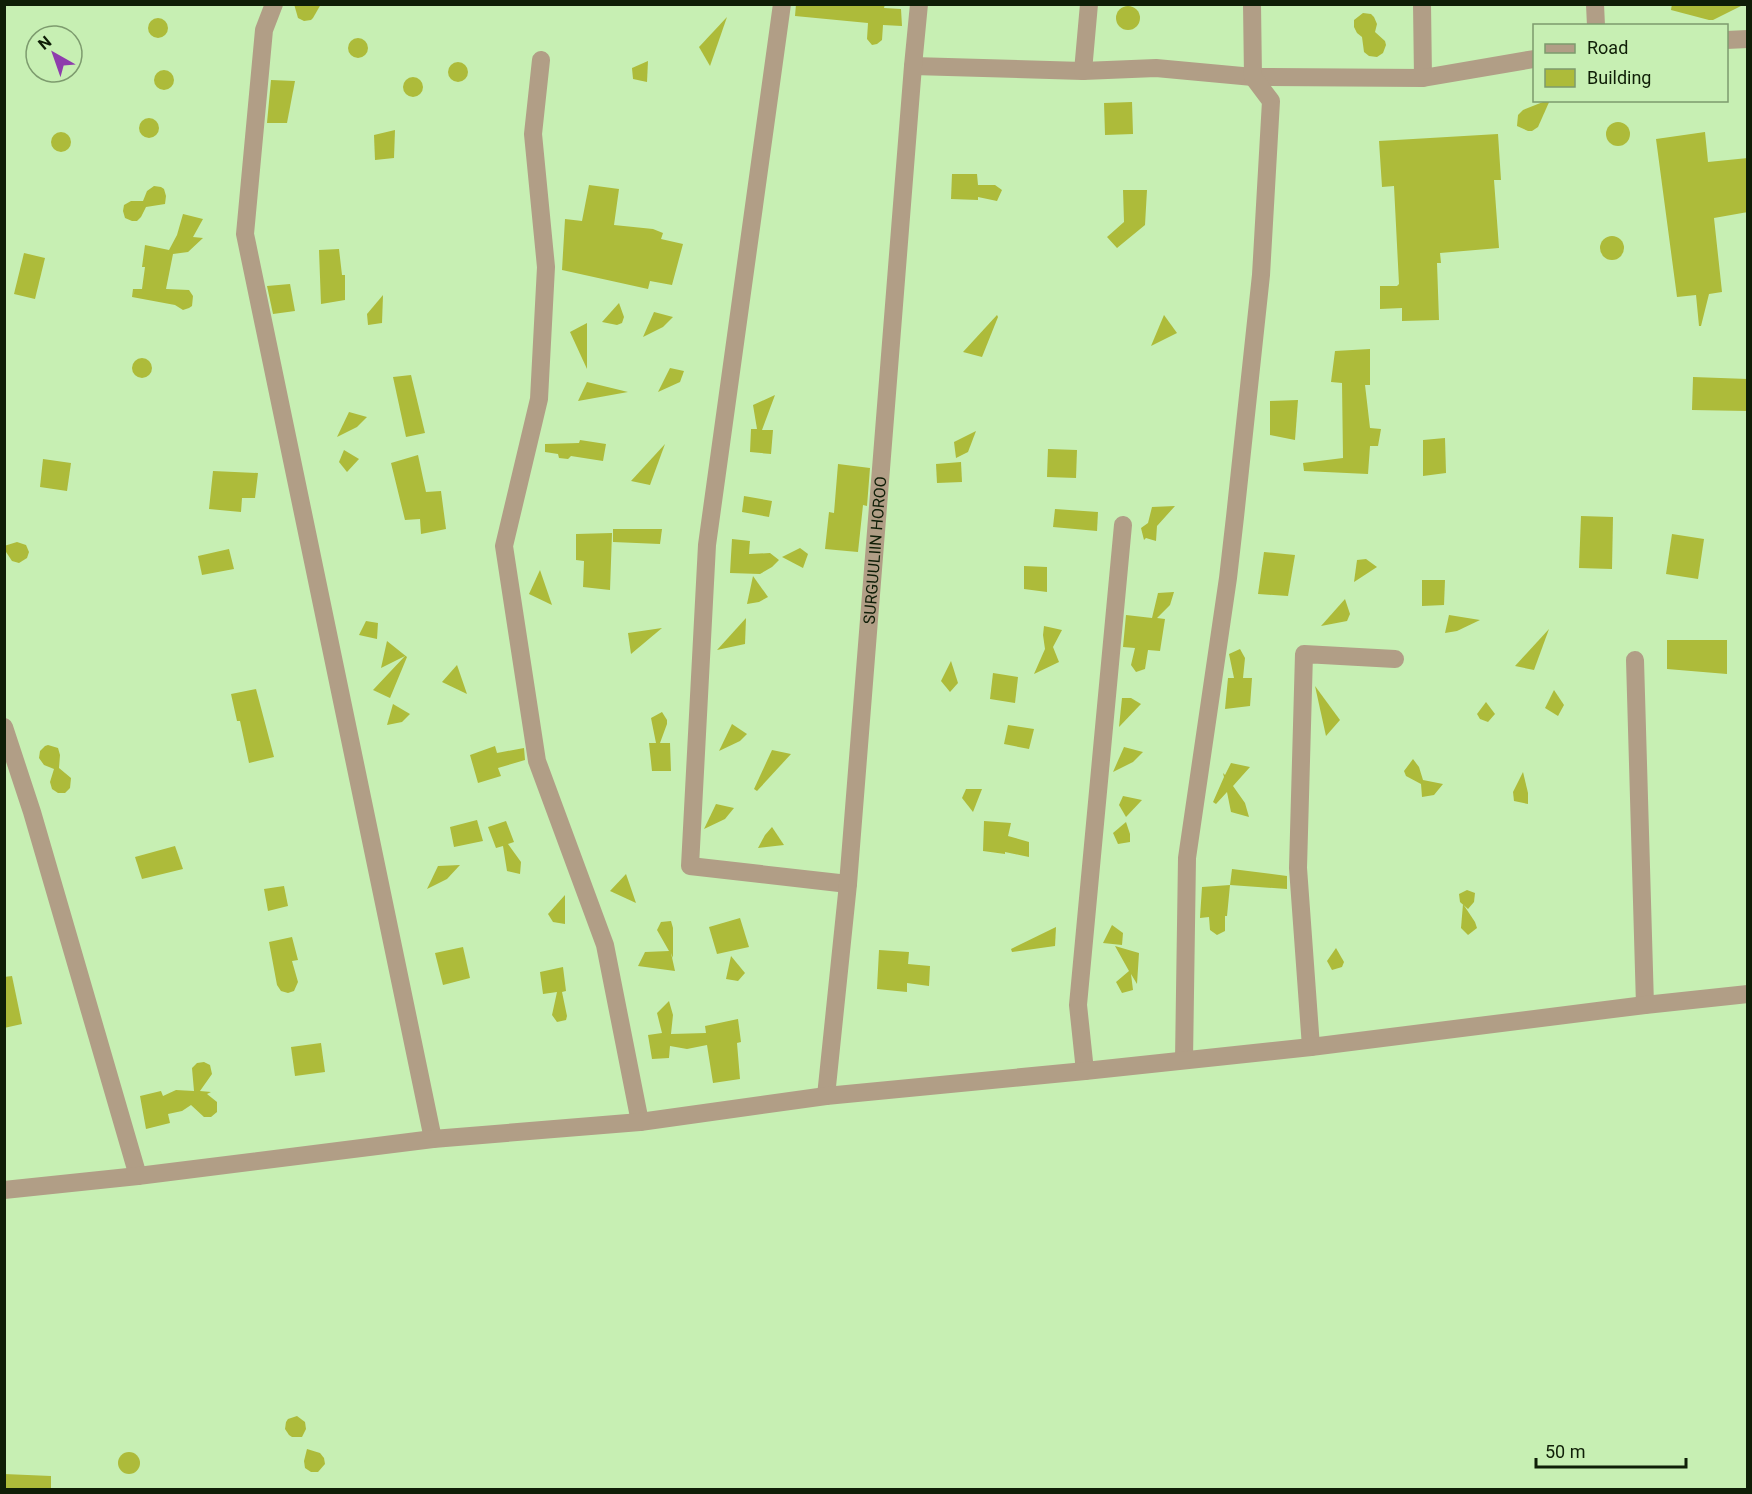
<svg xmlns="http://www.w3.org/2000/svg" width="1752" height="1494" viewBox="0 0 1752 1494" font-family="Roboto,sans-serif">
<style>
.building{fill:#adbb3a}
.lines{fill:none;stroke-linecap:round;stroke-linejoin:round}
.minor{stroke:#b19e86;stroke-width:18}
.tertiary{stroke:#b19e86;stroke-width:18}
.labels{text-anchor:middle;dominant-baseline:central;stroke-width:6;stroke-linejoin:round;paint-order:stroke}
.street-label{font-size:16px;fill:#0f1e07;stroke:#c7efb3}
</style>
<rect width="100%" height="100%" fill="#c7efb3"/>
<g class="building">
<polygon points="294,4 321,4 313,18 311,20 304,21 298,18"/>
<polygon points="796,4 852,4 870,6 870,4 885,4 884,8 901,9 902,26 883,25 882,40 877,44 872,45 867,39 868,23 795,16"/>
<polygon points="1672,4 1745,4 1713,20 1709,20 1671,10"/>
<circle cx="1128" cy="18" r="12"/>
<polygon points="1363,13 1371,14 1374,17 1377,24 1375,32 1385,41 1386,45 1383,53 1377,57 1369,56 1364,52 1362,37 1357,33 1354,27 1354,20"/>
<polygon points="727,17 710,66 699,47"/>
<circle cx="158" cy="28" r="10"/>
<circle cx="358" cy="48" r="10"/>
<polygon points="648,61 647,82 633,79 632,68"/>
<circle cx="458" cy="72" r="10"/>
<circle cx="164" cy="80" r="10"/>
<circle cx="413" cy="87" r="10"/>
<polygon points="271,80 295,81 287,123 267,123"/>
<polygon points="1548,100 1550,100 1538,127 1532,131 1528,131 1517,126 1518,115 1523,110"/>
<polygon points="1132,102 1133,134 1105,135 1104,103"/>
<circle cx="149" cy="128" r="10"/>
<circle cx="1618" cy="134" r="12"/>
<polygon points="395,130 394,158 375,160 374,135"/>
<circle cx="61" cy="142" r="10"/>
<polygon points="1705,132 1708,162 1748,158 1748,212 1714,218 1722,292 1709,294 1701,326 1699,326 1696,295 1677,297 1656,139"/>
<polygon points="1498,134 1501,180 1494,180 1499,248 1440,253 1441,263 1437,263 1439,320 1402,321 1402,308 1380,309 1380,286 1397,286 1399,284 1394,186 1382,187 1379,141"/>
<polygon points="952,174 977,174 978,185 995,185 1002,190 997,201 978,197 978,200 951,199"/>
<polygon points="589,185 619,189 614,225 653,229 663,233 661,239 683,244 672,285 650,281 648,289 562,270 565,219 582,221"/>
<polygon points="154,186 161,187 164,189 166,196 165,204 146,207 141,217 137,221 132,221 125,218 123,211 124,205 131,201 143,201 147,191"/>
<polygon points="1123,190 1147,190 1145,225 1117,248 1107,237 1124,222"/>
<polygon points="183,214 203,219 193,237 203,238 188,252 173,254 166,289 189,290 193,296 192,306 189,308 183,310 175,305 132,297 133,289 142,289 145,267 142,267 145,245 169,250 177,235"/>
<circle cx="1612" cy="248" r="12"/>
<polygon points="339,249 342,275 345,275 345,300 321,304 319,250"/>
<polygon points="24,253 45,258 35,299 14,294"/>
<polygon points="290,284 295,311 273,314 267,286"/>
<polygon points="383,295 382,323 368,325 367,314"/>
<polygon points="619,303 624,317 622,323 617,325 602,322"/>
<polygon points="654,312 673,317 663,327 643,337"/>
<polygon points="997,315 998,317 982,357 963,352"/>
<polygon points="1164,315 1177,333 1151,346"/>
<polygon points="587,323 587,369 570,332"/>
<polygon points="1370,349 1370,385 1365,385 1370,428 1381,429 1378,446 1370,446 1368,474 1304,471 1303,463 1343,458 1342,383 1331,382 1335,351"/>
<circle cx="142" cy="368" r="10"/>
<polygon points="670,368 684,371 680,382 658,392"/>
<polygon points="411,375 425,433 406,437 393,377"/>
<polygon points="1693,377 1748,379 1748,411 1692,410"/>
<polygon points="587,382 628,392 578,401"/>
<polygon points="775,395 762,430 773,430 771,454 750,452 751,429 757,429 753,405"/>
<polygon points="1298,400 1295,440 1270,435 1270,401"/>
<polygon points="349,412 367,417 357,427 337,437"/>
<polygon points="976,431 968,452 956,458 954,442"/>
<polygon points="1445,438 1446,473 1423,476 1423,440"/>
<polygon points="580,440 606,444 603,461 571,456 568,459 559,458 558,454 545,452 545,444 579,443"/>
<polygon points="665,444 650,485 631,481"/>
<polygon points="1048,449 1077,450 1076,478 1047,477"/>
<polygon points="344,450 359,459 347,472 339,462"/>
<polygon points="418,455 426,492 441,491 446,529 421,534 420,519 405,520 391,463"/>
<polygon points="43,459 71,463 67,491 40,487"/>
<polygon points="961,462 962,482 937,483 936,464"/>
<polygon points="838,464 870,468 867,506 863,505 858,552 825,549 829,512 834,513"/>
<polygon points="213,471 258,473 255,498 242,498 241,512 209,509"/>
<polygon points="744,496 772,501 769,517 742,512"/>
<polygon points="1175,506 1157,526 1156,541 1146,538 1144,540 1141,528 1148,523 1152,507"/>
<polygon points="1055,509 1098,512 1097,531 1053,527"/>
<polygon points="1581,516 1613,517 1612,569 1579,568"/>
<polygon points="613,529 662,529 660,544 613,542"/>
<polygon points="612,533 610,590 583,587 584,561 576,560 576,534"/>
<polygon points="1672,534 1704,539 1698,579 1666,574"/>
<polygon points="732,539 750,541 749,554 770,553 779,560 772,567 760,574 730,573"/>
<polygon points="17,542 26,545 29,552 27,558 19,563 12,561 4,549 4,546"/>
<polygon points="800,548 808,554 803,568 782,557"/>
<polygon points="229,549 234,569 202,575 198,556"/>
<polygon points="1264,552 1295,555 1288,596 1258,594"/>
<polygon points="1366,559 1377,567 1354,582 1357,560"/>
<polygon points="1024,566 1047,567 1047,592 1024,589"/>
<polygon points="540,570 552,605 529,594"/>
<polygon points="753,576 768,597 759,602 747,604"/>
<polygon points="1422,580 1445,580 1444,605 1422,606"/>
<polygon points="1174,592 1170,605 1157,618 1165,619 1160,651 1148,650 1145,669 1136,672 1131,665 1135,648 1123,647 1126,615 1152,618 1158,593"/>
<polygon points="1345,599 1350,614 1347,621 1321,626"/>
<polygon points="1449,615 1480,620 1457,631 1445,633"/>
<polygon points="746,618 745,644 717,650"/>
<polygon points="366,621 378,623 377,639 359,635"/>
<polygon points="1044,626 1062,630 1053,647 1059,662 1034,674 1045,649 1043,635"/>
<polygon points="662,628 631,654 628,633"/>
<polygon points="1549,629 1534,670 1515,666"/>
<polygon points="1667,640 1727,640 1727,674 1667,669"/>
<polygon points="387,641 407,657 390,698 373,690 405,656 381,668"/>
<polygon points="1240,649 1245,658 1243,678 1252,678 1250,706 1225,709 1228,678 1234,678 1229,654"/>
<polygon points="951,661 958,683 950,692 941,681"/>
<polygon points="457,665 467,694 442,682"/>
<polygon points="993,673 1018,677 1015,703 990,699"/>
<polygon points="1315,686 1340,720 1326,736"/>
<polygon points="256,689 274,757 249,763 240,721 237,721 231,694"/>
<polygon points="1554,690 1564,705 1558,716 1545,708"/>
<polygon points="1122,698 1131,698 1141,704 1119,727"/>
<polygon points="1486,702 1495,714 1488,722 1480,719 1477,714"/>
<polygon points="393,704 410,714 402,722 387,725"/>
<polygon points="662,712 667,720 667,724 660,743 670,743 671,771 652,771 649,743 656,743 651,718"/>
<polygon points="732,724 747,734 740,741 719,751"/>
<polygon points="1008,725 1034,729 1029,749 1004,744"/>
<polygon points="48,745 58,748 60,755 59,768 71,778 70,788 65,793 58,793 52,789 50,782 54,769 44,765 39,758 40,751 45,746"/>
<polygon points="495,746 497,753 524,748 525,760 498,768 501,776 478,783 470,755"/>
<polygon points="1124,747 1143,752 1133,762 1113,772"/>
<polygon points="772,750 791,754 757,791 754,789"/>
<polygon points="1413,759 1419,767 1423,780 1443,784 1434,795 1422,797 1421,784 1406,776 1404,771"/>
<polygon points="1231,763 1250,767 1233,786 1245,803 1249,817 1231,812 1227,792 1216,804 1213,802 1224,777 1223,773 1225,775"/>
<polygon points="1523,772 1528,793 1528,804 1514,801 1513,792"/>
<polygon points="966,789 982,789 973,812 962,798"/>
<polygon points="1123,796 1142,800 1126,817 1119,805"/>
<polygon points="716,804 734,808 725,819 704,829"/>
<polygon points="477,820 483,841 454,847 450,827"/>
<polygon points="506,821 514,842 508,844 521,862 520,874 507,871 503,846 496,848 488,827"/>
<polygon points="984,821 1011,823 1008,836 1029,842 1029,857 1005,852 1005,854 983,851"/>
<polygon points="1126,822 1130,834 1130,842 1118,844 1113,833"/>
<polygon points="772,827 784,845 758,848 765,835"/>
<polygon points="175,846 183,869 142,879 135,857"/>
<polygon points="460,865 447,879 427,889 438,866"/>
<polygon points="1232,869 1287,876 1287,889 1230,885"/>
<polygon points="626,874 636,903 610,891"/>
<polygon points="1230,885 1227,916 1225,916 1225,931 1217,935 1210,930 1209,917 1200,918 1202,887"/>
<polygon points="284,886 288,906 268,911 264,889"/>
<polygon points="1467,890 1475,893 1474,902 1468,909 1460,902 1459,894"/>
<polygon points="565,895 565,924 553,922 548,914"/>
<polygon points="1463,904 1475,922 1477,928 1468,935 1461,928"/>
<polygon points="740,918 749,947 717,954 709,927"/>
<polygon points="671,921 673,928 673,958 671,953 675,971 638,966 645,952 669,951 657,930 661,922"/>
<polygon points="1112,925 1123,933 1122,945 1103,943"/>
<polygon points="1056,927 1055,946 1012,952 1011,949"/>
<polygon points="292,937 298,960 292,961 298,982 294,991 288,993 281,991 277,985 269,942"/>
<polygon points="1115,946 1139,953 1137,984 1131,974 1133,990 1122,993 1116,982 1129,971"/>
<polygon points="463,947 470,978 443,985 435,953"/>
<polygon points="1336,948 1344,962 1342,967 1332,970 1327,961"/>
<polygon points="879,950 909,952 908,964 930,966 929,986 907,983 907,992 877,989"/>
<polygon points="731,956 745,973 738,981 726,979"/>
<polygon points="563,967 566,991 562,992 567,1016 566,1020 557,1022 552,1015 557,992 543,994 540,972"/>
<polygon points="12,976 22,1024 4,1028 4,977"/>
<polygon points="669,1001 673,1015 671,1034 706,1033 705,1026 738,1019 741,1042 737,1043 740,1079 713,1083 707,1045 687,1049 670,1046 669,1058 652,1059 648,1035 662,1033 657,1013"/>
<polygon points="321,1043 325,1072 295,1076 291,1047"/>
<polygon points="204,1062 210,1065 212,1074 200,1091 211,1092 207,1094 217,1102 217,1112 211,1117 204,1117 191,1105 182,1111 168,1114 170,1123 146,1129 140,1096 161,1091 163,1096 176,1090 194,1091 192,1068 197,1063"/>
<polygon points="297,1416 305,1422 306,1429 302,1437 292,1437 289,1435 285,1429 286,1422 288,1419"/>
<polygon points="307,1449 320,1453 324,1458 325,1464 318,1472 311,1472 305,1468 304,1461"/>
<circle cx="129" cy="1463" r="11"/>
<polygon points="4,1474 51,1476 51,1490 4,1490"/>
</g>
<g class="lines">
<g class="minor">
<polyline points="274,4 264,30 245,234 433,1139"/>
<polyline points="782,4 707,545 690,866 848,884"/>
<polyline points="1422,4 1423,78"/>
<polyline points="1595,4 1596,26"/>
<polyline points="1726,40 1748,39"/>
<polyline points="541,60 533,134 546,267 539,399 504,546 537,761 605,945 640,1122"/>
<polyline points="913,66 1083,71 1156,68 1253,77 1423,78 1534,59"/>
<polyline points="1083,71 1089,4"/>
<polyline points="1635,660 1645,1005"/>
<polyline points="4,727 32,812 138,1176"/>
<polyline points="1311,1047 1298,868 1304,654 1395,659"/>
<polyline points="1184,1060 1187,858 1228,578 1235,517 1261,275 1271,101 1253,77 1252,4"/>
<polyline points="1085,1071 1078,1005 1123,525"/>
</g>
<g class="tertiary">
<path id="s1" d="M826,1096L848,884L913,66L919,4"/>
<polyline points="4,1190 138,1176 433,1139 640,1122 826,1096 1085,1071 1311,1047 1645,1005 1748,994"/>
</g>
</g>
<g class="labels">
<g class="street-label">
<text stroke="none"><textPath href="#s1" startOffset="548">SURGUULIIN HOROO</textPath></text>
</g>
</g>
<rect width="1752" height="1494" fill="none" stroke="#0f1e07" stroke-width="12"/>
<rect x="1533" y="24" width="195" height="78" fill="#c7efb3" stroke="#7d9b6e" stroke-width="1.5"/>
<rect x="1545" y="44" width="30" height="9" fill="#b19e86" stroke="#7d9b6e" stroke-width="1.5"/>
<text x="1587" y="54" font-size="18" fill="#0f1e07">Road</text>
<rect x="1545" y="69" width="30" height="18" fill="#adbb3a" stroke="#7d9b6e" stroke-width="1.5"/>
<text x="1587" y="84" font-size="18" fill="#0f1e07">Building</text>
<g transform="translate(54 54) rotate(320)"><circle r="28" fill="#c7efb3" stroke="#7d9b6e" stroke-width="1.5"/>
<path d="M0-4.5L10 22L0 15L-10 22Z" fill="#8e3dac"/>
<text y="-9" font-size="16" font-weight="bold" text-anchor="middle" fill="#0f1e07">N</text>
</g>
<path d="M1536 1458v9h150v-9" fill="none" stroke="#0f1e07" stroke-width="3"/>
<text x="1545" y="1458" font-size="18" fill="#0f1e07" stroke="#c7efb3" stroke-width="4.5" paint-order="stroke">50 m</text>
</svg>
